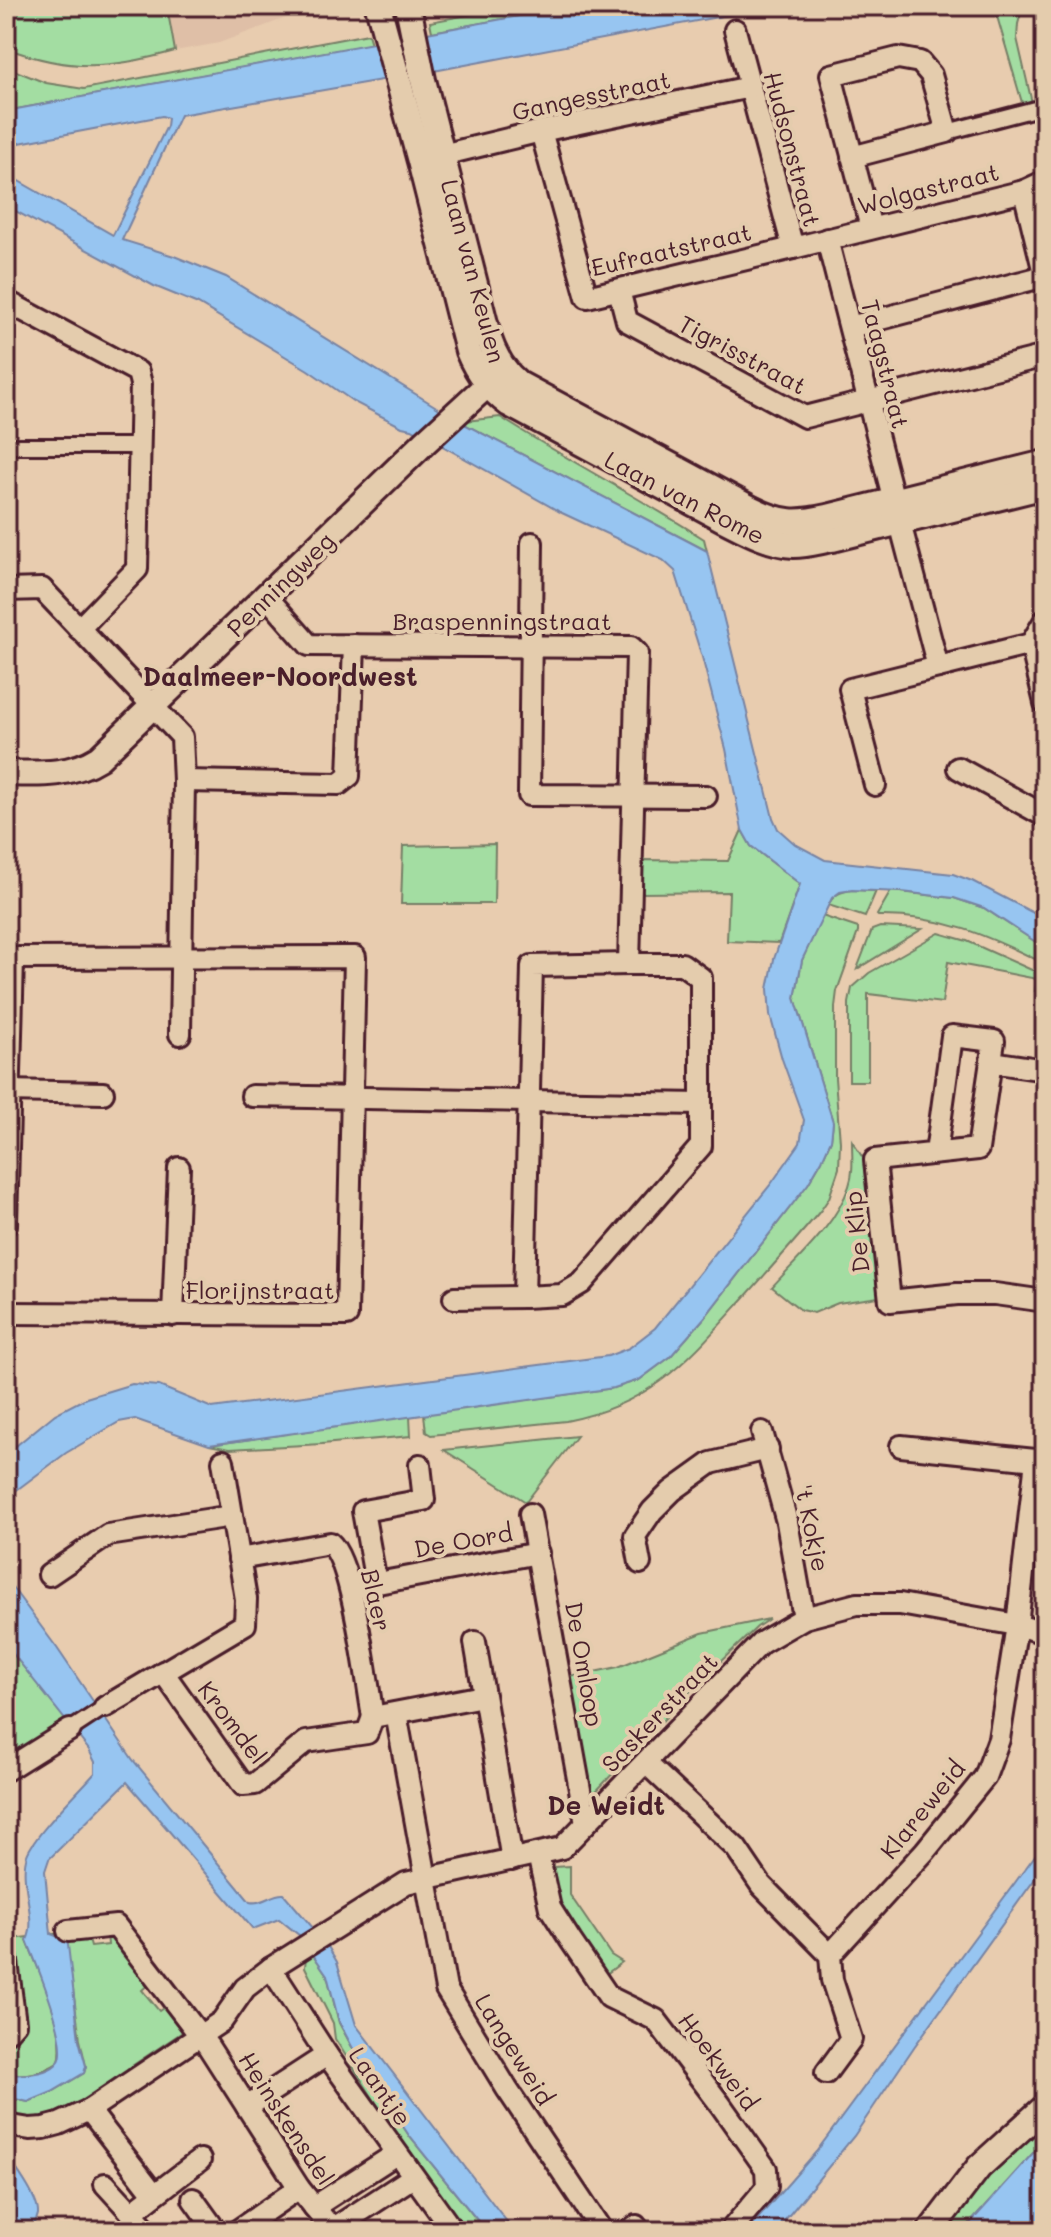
<svg xmlns="http://www.w3.org/2000/svg" width="1051" height="2237" viewBox="0 0 1051 2237" font-family="Mali,sans-serif">
<style>
.built{fill:#dfbfa7}
.green{fill:#a3dda2;stroke:#767e66;stroke-width:2}
.water{fill:#97c5f1;stroke:#7883a2;stroke-width:2}
.lines{fill:none;stroke-linecap:round;stroke-linejoin:round}
.pedestrian-casing{stroke:#4a1f2b;stroke-width:20}
.minor-casing{stroke:#4a1f2b;stroke-width:26}
.tertiary-casing{stroke:#4a1f2b;stroke-width:30}
.pedestrian{stroke:#e4ccad;stroke-width:14}
.minor{stroke:#e4ccad;stroke-width:20}
.tertiary{stroke:#e4ccad;stroke-width:24}
.labels{text-anchor:middle;dominant-baseline:central;stroke-width:8;stroke-linejoin:round;paint-order:stroke}
.street-label{font-size:24px;fill:#4a1f2b;stroke:#e4ccad}
.neighbourhood-label{font-size:26px;font-weight:bold;fill:#4a1f2b;stroke:#e4ccad}
</style>
<rect width="100%" height="100%" fill="#e8ccaf"/>
<filter id="ink" filterUnits="userSpaceOnUse"><feTurbulence type="fractalNoise" baseFrequency=".0125" numOctaves="2"/><feDisplacementMap in="SourceGraphic" scale="16" xChannelSelector="R" yChannelSelector="G"/><feConvolveMatrix kernelMatrix="1 2 1 2 8 2 1 2 1" color-interpolation-filters="sRGB"/></filter>
<g filter="url(#ink)">
<polygon class="built" points="156,6 333,6 302,12 219,43 175,51 167,8 157,10"/>
<g class="green">
<path d="M6,6H156L157,9L167,7L175,51C111,69 69,72 6,48Z"/>
<polygon points="515,6 573,6 432,32 430,22"/>
<polygon points="994,6 1023,6 1018,24 1017,38 1032,103 1023,106"/>
<polygon points="368,34 371,44 6,111 6,67 46,83 84,89"/>
<path d="M500,417C567,460 637,496 704,539L707,551L464,424L466,421Z"/>
<polygon points="742,830 751,846 800,884 779,943 727,941 729,892 642,893 641,860 728,861"/>
<polygon points="495,844 494,904 401,904 403,846"/>
<path d="M852,890L876,891L865,917L828,905C834,894 840,892 852,890Z"/>
<path d="M891,891L954,898L984,908L1045,948V964C989,936 942,915 878,916L877,915Z"/>
<path d="M822,916L858,928V932L837,991L835,1007V1078L840,1142L839,1168L829,1198L821,1210C796,1240 770,1269 744,1298C688,1360 653,1404 566,1421L431,1435L426,1432L424,1414L614,1388L639,1380L670,1357L705,1317L808,1184L822,1160L831,1140L833,1122L795,998L802,960Z"/>
<polygon points="880,927 922,929 857,969 872,930"/>
<polygon points="939,933 967,941 1045,976 1045,993 1035,991 1037,979 948,962 942,1003 868,994 868,1081 849,1081 849,1003 852,988 869,973"/>
<path d="M852,1141L863,1158L879,1297L838,1303L814,1313L801,1310L772,1287C799,1257 836,1225 849,1186C854,1172 852,1156 852,1141Z"/>
<polygon points="410,1416 411,1436 322,1444 230,1449 209,1445"/>
<polygon points="577,1436 526,1502 444,1450"/>
<polygon points="769,1619 757,1627 698,1683 586,1802 565,1678 618,1667 702,1633"/>
<polygon points="6,1645 65,1719 6,1761"/>
<polygon points="570,1866 570,1895 611,1955 622,1962 605,1975 548,1889 554,1867"/>
<path d="M107,1932L111,1933L151,1982L142,1990L159,2011L169,2004L187,2029L129,2068L126,2074C87,2100 56,2127 6,2115V2099L9,2100L10,2098L28,2102L52,2092L84,2073L86,2066L80,2040L66,1940L51,1934L87,1933L91,1947L108,1945Z"/>
<path d="M29,1937L27,1941C39,1971 67,2029 59,2062C42,2073 26,2076 6,2074V2048L22,2031L19,2007L23,2005L19,1960L14,1959L12,1939Z"/>
<polygon points="312,1953 327,1975 339,2023 358,2058 410,2137 486,2231 462,2231 400,2140 335,2039 333,2023 305,1967 306,1957"/>
<polygon points="1045,2120 1045,2143 1034,2152 963,2231 942,2231 991,2167"/>
</g>
<g class="water">
<polygon points="573,6 776,6 439,70 180,115 122,240 174,256 226,277 464,424 707,551 773,818 778,829 795,844 825,860 953,874 972,881 1045,919 1045,948 984,908 954,898 902,892 852,890 840,892 832,898 802,960 795,998 833,1122 831,1140 822,1160 808,1184 705,1317 670,1357 639,1380 614,1388 209,1445 135,1419 119,1422 66,1453 6,1498 6,1454 55,1414 86,1398 132,1384 159,1386 212,1408 608,1356 629,1348 655,1328 771,1184 800,1143 804,1120 782,1059 770,1015 768,989 774,959 800,884 751,846 742,830 726,749 702,657 675,571 663,560 562,513 412,429 402,427 354,402 308,370 198,304 154,286 6,206 6,171 10,176 113,235 167,126 168,118 162,116 9,145 6,149 6,111"/>
<path d="M6,1579L57,1648L133,1760L250,1902C262,1905 272,1893 284,1894L326,1943L337,1962L356,2025L514,2231H486L410,2137L358,2058L339,2022L327,1975L300,1936L279,1919L253,1929L127,1782L49,1859L45,1871L51,1934L66,1940L68,1945L79,2040L86,2066L84,2073L52,2092L28,2102L11,2098L10,2100L6,2099V2074C21,2075 49,2076 59,2061C70,2043 35,1961 27,1940C38,1919 18,1881 27,1855C34,1835 79,1791 95,1773V1762L89,1750L6,1645Z"/>
<polygon points="1045,1842 1045,1865 914,2047 854,2136 776,2231 747,2231 816,2152"/>
<polygon points="1045,2143 1045,2231 963,2231 1034,2152"/>
<path d="M6,2154C15,2167 39,2199 38,2214C37,2221 32,2226 27,2231H6V2221L13,2215L6,2196Z"/>
</g>
<g class="lines">
<defs>
<g id="pedestrian">
<polyline points="947,132 1039,108"/>
<polyline points="6,446 140,446"/>
<polyline points="70,1730 105,1707"/>
</g>
<g id="minor">
<polyline points="735,30 793,248 1024,191 1039,184"/>
<polyline points="541,131 587,297 793,248"/>
<polyline points="442,155 541,131 750,87"/>
<polyline points="852,157 947,132 931,75 920,62 898,58 831,75 871,228"/>
<polyline points="1024,191 1045,277"/>
<polyline points="827,239 894,501"/>
<polyline points="619,290 627,321 805,417 1045,356"/>
<polyline points="6,301 138,372 141,384 137,569 79,629"/>
<polyline points="850,327 1045,276"/>
<polyline points="900,523 938,667"/>
<polyline points="532,543 529,795 706,796"/>
<polyline points="6,590 42,589 182,737 184,781 180,1034"/>
<polyline points="267,597 309,645 631,647 637,653 629,964"/>
<polyline points="1031,644 1045,620"/>
<polyline points="958,768 1045,816"/>
<polyline points="184,781 339,784 349,776 354,645"/>
<polyline points="875,785 850,689 1031,644 1045,703"/>
<polygon points="629,964 682,964 701,978 701,1146 582,1283 562,1295 524,1297 532,966"/>
<polyline points="992,1062 1045,1070"/>
<polyline points="6,1091 103,1093"/>
<polyline points="252,1096 701,1104"/>
<polyline points="936,1153 952,1036 994,1041 978,1149 875,1160 890,1301 957,1294 995,1294 1045,1301"/>
<polyline points="6,1225 13,958 355,957 347,1315 6,1313"/>
<polyline points="454,1298 524,1297"/>
<polyline points="173,1315 179,1168"/>
<polyline points="762,1432 787,1522 804,1618"/>
<polyline points="901,1446 1045,1461"/>
<polyline points="530,1514 586,1823"/>
<path d="M239,1559L330,1543C353,1562 367,1683 373,1717"/>
<polyline points="640,1563 635,1536 652,1511 672,1491 711,1463 768,1449"/>
<polyline points="49,1575 108,1535 232,1516"/>
<polyline points="376,1583 363,1511 424,1500 420,1465"/>
<polyline points="351,1588 538,1553"/>
<polyline points="475,1642 512,1860"/>
<polyline points="163,1672 243,1785 255,1784 306,1742 367,1733 373,1717 483,1696"/>
<polyline points="105,1707 245,1624 246,1599 223,1461"/>
<polyline points="396,1713 446,1989 507,2089 602,2231"/>
<polyline points="646,1763 736,1848 761,1885 830,1955 832,1980 851,2039 826,2073"/>
<polyline points="6,1770 70,1730"/>
<polyline points="538,1854 550,1908 571,1941 609,1997 656,2020 720,2104 766,2169 767,2187 730,2231"/>
<polyline points="68,1931 116,1926 208,2046 299,2188 332,2229"/>
<polyline points="6,1955 15,2023 6,2033"/>
<polyline points="830,1955 925,1851 985,1777 999,1739 1017,1625 1036,1460"/>
<polyline points="271,1968 327,2055 453,2231"/>
<polyline points="247,2107 327,2055"/>
<polyline points="89,2110 154,2194"/>
<polyline points="6,2125 30,2129 44,2128 59,2124 89,2110 222,2021 245,1988 271,1968 406,1883 562,1848 761,1643 804,1618 857,1604 900,1604 1017,1625 1045,1633"/>
<polyline points="105,2184 148,2231"/>
<polyline points="193,2199 216,2231"/>
<polyline points="314,2207 396,2154"/>
<polyline points="131,2213 200,2160"/>
<polyline points="237,2231 299,2188"/>
<polyline points="330,2231 413,2177"/>
<polyline points="629,2231 636,2226 640,2231"/>
</g>
<g id="tertiary">
<path d="M378,6L420,161L468,351C477,373 490,390 509,404L723,519C745,530 769,544 794,545C807,545 820,541 832,539L1045,486"/>
<path d="M408,6L423,80L489,339C495,357 504,372 519,384L752,509C782,524 797,524 828,517L1045,463"/>
<path d="M6,773C38,774 71,776 99,758L425,442L499,374"/>
<polyline points="930,2231 979,2167 1045,2107"/>
</g>
</defs>
<use href="#pedestrian" class="pedestrian-casing"/>
<use href="#minor" class="minor-casing"/>
<use href="#tertiary" class="tertiary-casing"/>
<use href="#pedestrian" class="pedestrian"/>
<use href="#minor" class="minor"/>
<use href="#tertiary" class="tertiary"/>
</g>
</g>
<g class="labels">
<g class="street-label">
<text transform="translate(591 95) rotate(-12)">Gangesstraat</text>
<text transform="translate(793 149) rotate(75)">Hudsonstraat</text>
<text transform="translate(928 188) rotate(-14)">Wolgastraat</text>
<text transform="translate(671 249) rotate(-13)">Eufraatstraat</text>
<text transform="translate(474 271) rotate(75)">Laan van Keulen</text>
<text transform="translate(743 354) rotate(28)">Tigrisstraat</text>
<text transform="translate(886 364) rotate(76)">Taagstraat</text>
<text transform="translate(685 497) rotate(27)">Laan van Rome</text>
<text transform="translate(280 584) rotate(-44)">Penningweg</text>
<text x="502" y="620">Braspenningstraat</text>
<text transform="translate(856 1232) rotate(-96)">De Klip</text>
<text x="260" y="1289">Florijnstraat</text>
<text transform="translate(813 1528) rotate(78)">'t Kokje</text>
<text transform="translate(463 1540) rotate(-10)">De Oord</text>
<text transform="translate(377 1600) rotate(77)">Blaer</text>
<text transform="translate(585 1664) rotate(80)">De Omloop</text>
<text transform="translate(659 1712) rotate(-46)">Saskerstraat</text>
<text transform="translate(233 1722) rotate(53)">Kromdel</text>
<text transform="translate(922 1809) rotate(-51)">Klareweid</text>
<text transform="translate(515 2049) rotate(58)">Langeweid</text>
<text transform="translate(719 2061) rotate(53)">Hoekweid</text>
<text transform="translate(381 2086) rotate(55)">Laantje</text>
<text transform="translate(287 2118) rotate(57)">Heinskensdel</text>
</g>
<g class="neighbourhood-label">
<text x="280" y="676">Daalmeer-Noordwest</text>
<text x="606" y="1805">De Weidt</text>
</g>
</g>
<rect width="1051" height="2237" fill="none" stroke="#e4ccad" stroke-width="32"/>
<rect x="16" y="16" width="1019" height="2205" fill="none" stroke="#4a1f2b" stroke-width="3" filter="url(#ink)"/>
</svg>
